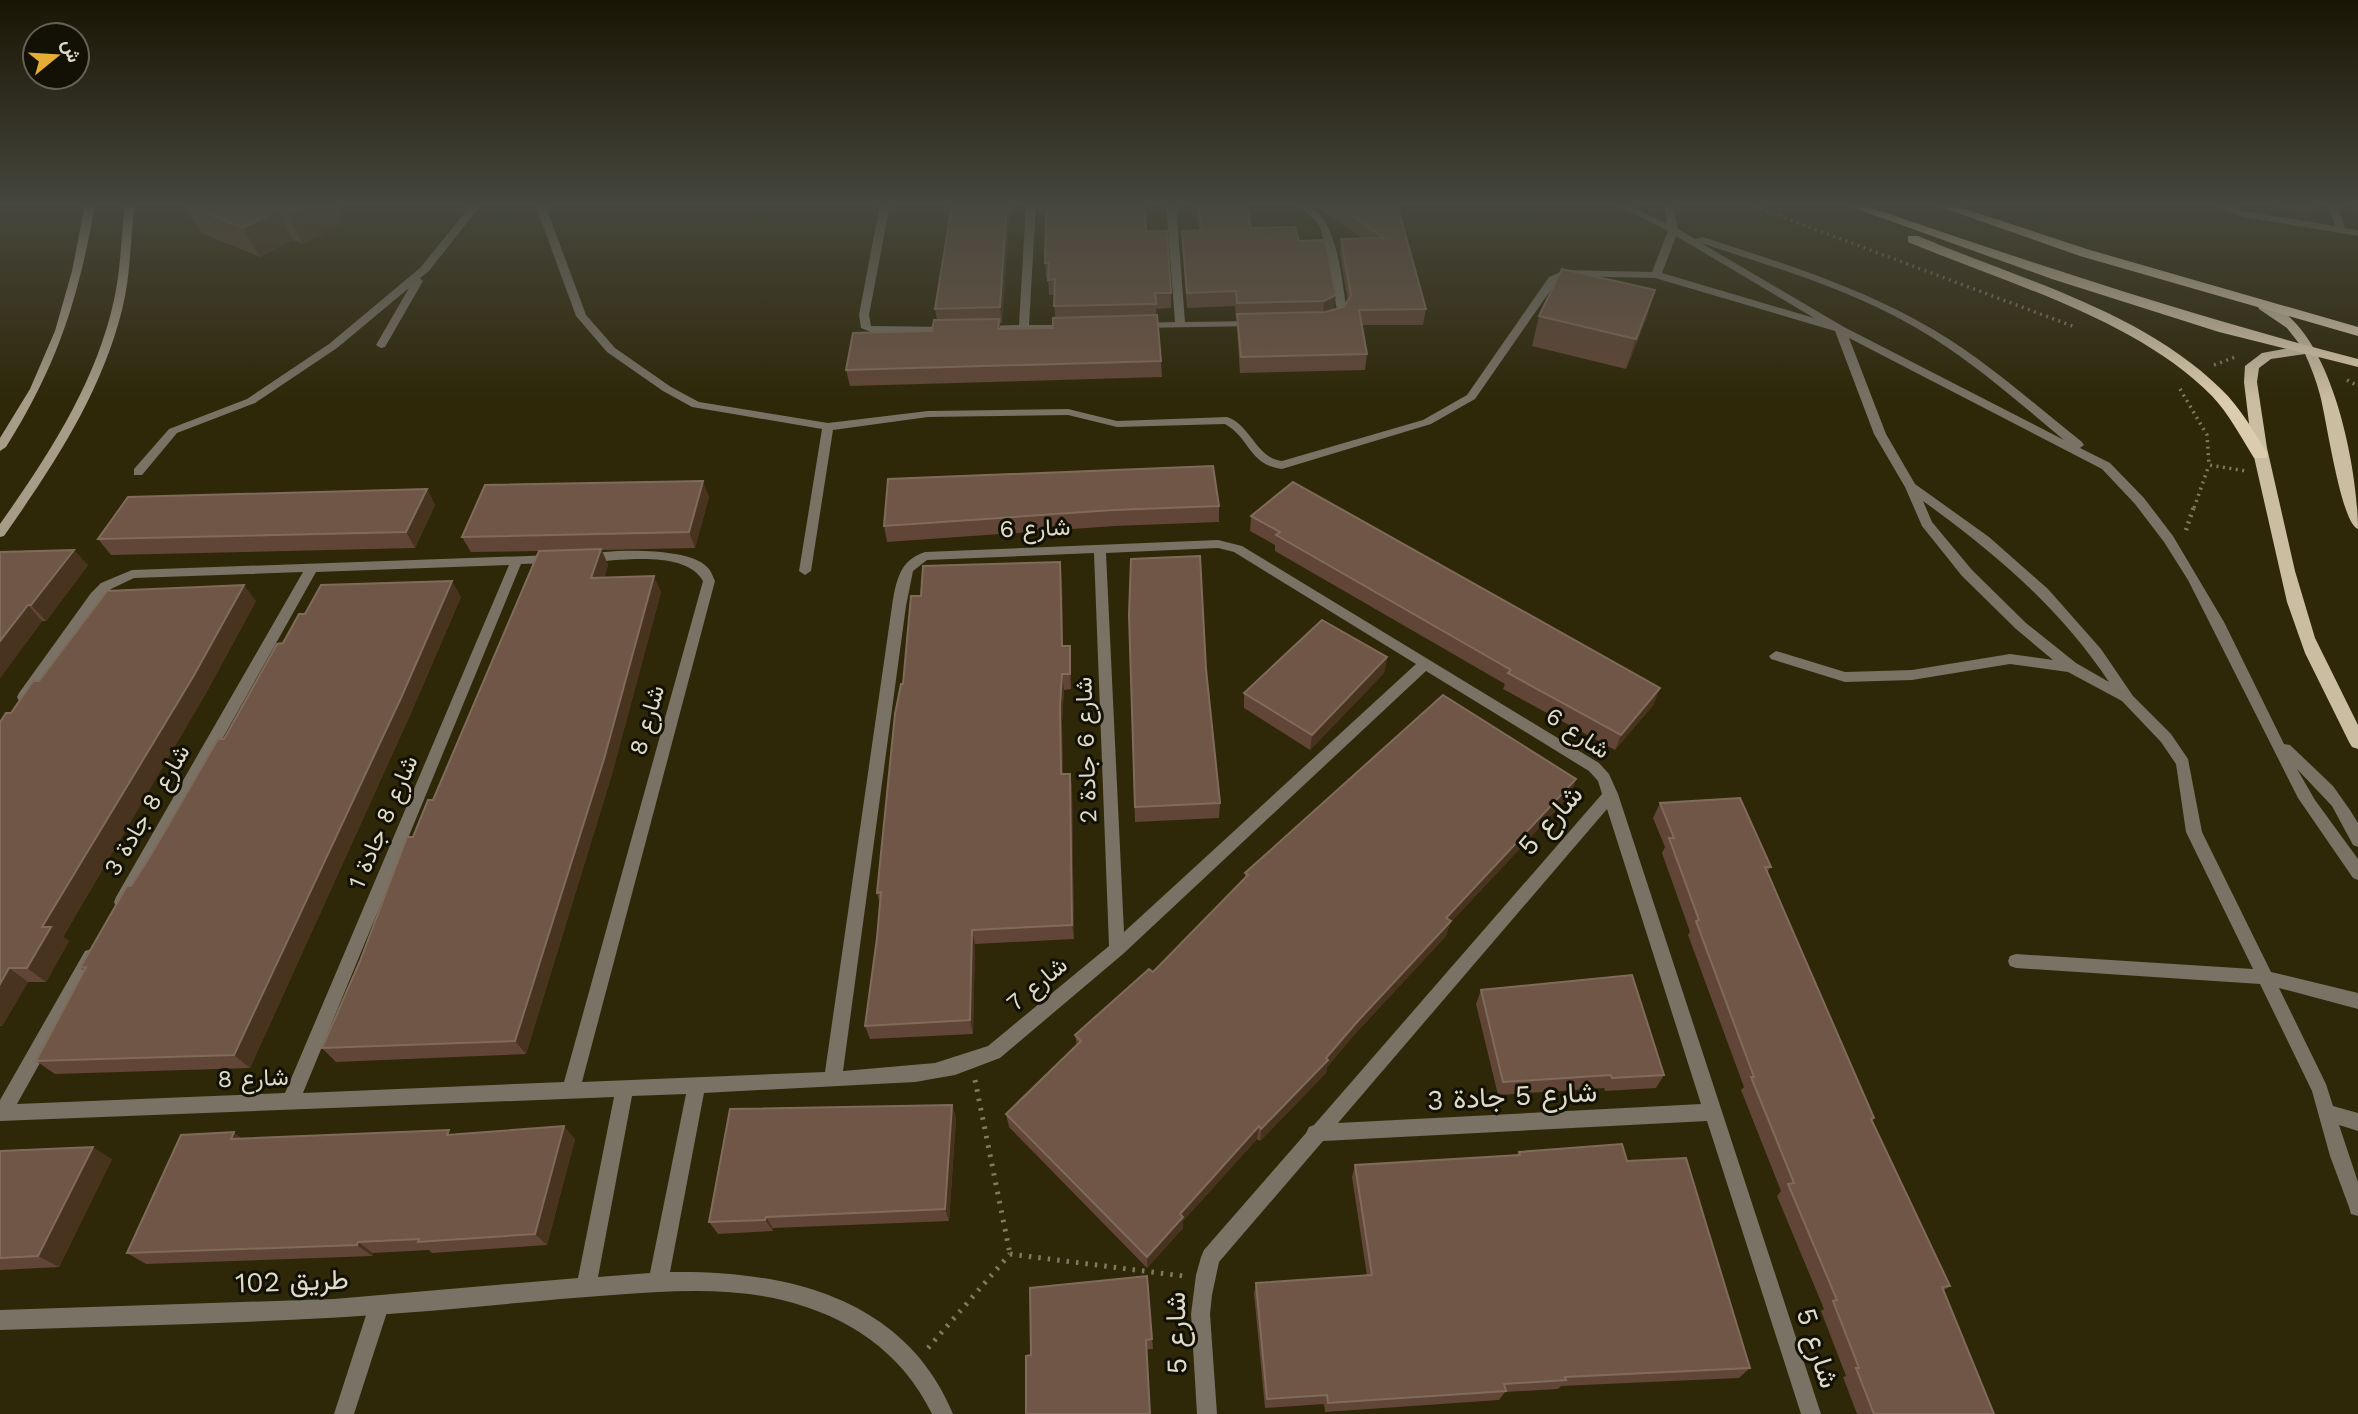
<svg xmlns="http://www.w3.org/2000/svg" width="2358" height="1414" viewBox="0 0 2358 1414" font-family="'Work Sans',Vazirmatn,sans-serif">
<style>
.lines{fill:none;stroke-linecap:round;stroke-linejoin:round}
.path-far2{stroke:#7f7961;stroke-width:3.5;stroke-dasharray:2 4.5;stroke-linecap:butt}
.path-far1{stroke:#7f7961;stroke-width:4.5;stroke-dasharray:2 5;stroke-linecap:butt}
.path{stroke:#7f7961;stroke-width:5;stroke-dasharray:2.5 7;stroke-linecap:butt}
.service{fill:#797265;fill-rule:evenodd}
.minor{fill:#797265;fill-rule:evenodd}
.secondary{fill:#a79c88;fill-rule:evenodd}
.primary{fill:#cbbda2;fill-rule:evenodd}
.trunk{fill:#dcccae;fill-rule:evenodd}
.wall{fill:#614637}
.shaded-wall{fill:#47331e}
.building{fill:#6f5647;stroke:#806b5b;stroke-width:2}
.labels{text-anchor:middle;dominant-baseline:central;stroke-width:6;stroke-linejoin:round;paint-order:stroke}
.street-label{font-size:24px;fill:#dfdbca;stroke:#131005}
.near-street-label{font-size:28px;fill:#dfdbca;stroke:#131005}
</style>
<rect width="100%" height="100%" fill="#2e2708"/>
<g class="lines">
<g class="path-far2">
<polyline points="1748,204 2075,327"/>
<polyline points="2214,365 2238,356"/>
<polyline points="2347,380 2358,386"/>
<polyline points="2180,389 2207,435 2209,465 2246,471"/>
<polyline points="2194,508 2209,465"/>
</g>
<polyline class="path-far1" points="2186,530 2194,506"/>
<g class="path">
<polyline points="975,1080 1010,1254"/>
<polyline points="1010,1254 1183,1276"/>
<polyline points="928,1348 1010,1254"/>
</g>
<g class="service">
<polygon points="472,204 482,204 428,272 420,278 423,281 385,347 381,348 376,345 409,288 337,348 255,403 177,433 142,475 134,475 134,469 169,429 247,399 329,344 420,268"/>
<path d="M535,204H545L586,315L615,348L671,387L699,402L828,423L928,411L1068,409L1117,421L1227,417C1251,425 1256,458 1282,461L1423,420L1467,395L1549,277L1565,270L1652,272L1668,231L1615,204H1626L1667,224L1664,204H1673L1678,229L1695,239L1703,237C1776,261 1851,284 1918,321C1978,353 2029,400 2082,442L2084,445L2080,448L2110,463L2144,498L2173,536L2224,622L2284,744L2290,745L2333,786L2350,810L2358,823V847L2353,845L2332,806L2297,769L2315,800L2358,859V880L2353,878L2298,798L2188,580L2164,542L2135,504L2102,469L1849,338L1886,434L1915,484L1989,537L2048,589L2101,649L2133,696L2171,734L2188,759L2202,832L2271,972L2358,993V1009L2279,988L2326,1084L2333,1106L2358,1113V1131L2339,1125L2358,1182V1216L2351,1214L2349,1207L2330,1156L2312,1091L2260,984L2016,968L2010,966L2008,961L2010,956L2016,954L2253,969L2186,832L2176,764L2161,742L2122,701L2068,672L2010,664L1912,680L1845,682L1771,659L1769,656L1776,651L1845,672L1912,670L2010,654L2053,660L2016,629L1962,576L1922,526L1905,487L1874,434L1835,331L1655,278L1567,276L1557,281L1475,399L1431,424L1282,469C1249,465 1250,438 1225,424L1117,427L1068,415L928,417L833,430L811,571L805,575L799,571L822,429L692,407L663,391L607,352L576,316ZM1676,236L1814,318L1662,273ZM1701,243C1780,269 1862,293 1933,338C1980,368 2022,405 2064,440L1844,327ZM1923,501C1995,553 2060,608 2109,682L2076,663L2026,623L1972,570L1932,522Z"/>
<polygon points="2216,204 2228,204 2242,211 2335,226 2328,204 2337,204 2345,228 2358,230 2358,236 2239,216"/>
<polygon points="379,1296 386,1299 389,1306 354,1414 334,1414 369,1306 372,1299"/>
</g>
<g class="minor">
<polygon points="880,204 890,204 869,315 871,326 951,327 956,330 955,332 876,334 861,328 859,315"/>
<polygon points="1026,204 1036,204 1029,325 1063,325 1068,328 1063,331 977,331 977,327 981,326 1019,325"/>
<polygon points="1166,204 1176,204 1185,322 1255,321 1259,322 1259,326 1135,328 1135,324 1139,323 1175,322"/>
<path d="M1297,204C1338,204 1341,280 1347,311L1335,322H1327L1326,320L1337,310L1321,229L1315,220Z"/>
<path d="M1218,540L1242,546L1599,763L1609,774L1618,794L1821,1414H1801L1707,1121L1323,1141L1219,1262L1212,1295L1210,1314L1217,1414H1197L1191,1314L1196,1275L1201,1257L1204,1250L1306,1133L1309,1127L1314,1125L1602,794L1598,781L1589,771L1426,671L1123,954L1000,1058L955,1075L915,1082L704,1093L670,1272C785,1270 905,1297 953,1414H932C902,1352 848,1316 782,1300C727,1287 669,1291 613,1295C552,1299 490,1306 429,1311C286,1323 143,1325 0,1330V1310L334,1299L578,1278L614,1097L0,1121V1100L85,951L91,949L97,951L99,956L97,961L17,1104L285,1093L509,565L316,572L128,907L122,909L116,907L114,902L116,897L303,572L134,578L111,589L101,599L29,701H19L17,697L19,693L91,593L101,583L132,570L554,555L560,559L554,563L521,564L303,1093L564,1082L703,581C685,549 619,561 588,562L582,558L584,555C609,549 689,547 707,567C711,570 713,577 715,581L582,1082L825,1072L892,606C896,582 899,560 925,552ZM1218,548L1234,552L1416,664L1124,932L1106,553ZM1094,553L1109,946L988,1046L935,1063L843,1071L906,606L913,571L927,560ZM1607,809L1701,1104L1338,1123ZM686,1094L650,1273L598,1277L632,1096Z"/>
</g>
<g class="secondary">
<path d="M85,204H95C79,298 57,366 6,447L0,451V438L30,389L55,331L72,271Z"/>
<path d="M125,204H135C130,239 131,275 122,310C101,394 53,466 4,536L0,537V524C48,456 96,383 114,300C121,269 121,236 125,204Z"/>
</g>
<path class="primary" d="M2264,302C2331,322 2358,469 2358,529C2341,524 2326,416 2320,395C2316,380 2311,367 2305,354L2271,359L2259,368L2257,382L2267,448L2295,571L2315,638L2358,725V749L2352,747L2349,742L2305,653L2287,602L2252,448L2244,382L2245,366L2262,353L2301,346L2287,328L2259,309L2258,306Z"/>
<g class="trunk">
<path d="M1843,204H1860C2026,261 2188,315 2358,359V367L2219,332L2052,279Z"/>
<polygon points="1932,204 1950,204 2090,250 2358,327 2358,336 2080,256"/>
<path d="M1908,236H1918C2019,279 2140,310 2221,389C2240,407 2254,432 2268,454L2266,458H2254C2241,437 2229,414 2212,396C2136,319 2006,283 1908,242Z"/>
</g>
</g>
<g class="wall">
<polygon points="183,204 335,204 344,222 303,244 293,240 260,257 201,233"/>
<polygon points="952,204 1010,204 1002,323 1000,323 1000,329 1053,328 1055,318 1054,295 1049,295 1048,278 1046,278 1045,263 1146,231 1171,293 1171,308 1156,309 1161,361 1162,377 850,386 846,370 932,331 937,320 935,309"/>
<polygon points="1195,204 1246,204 1251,228 1299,241 1334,310 1344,307 1348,301 1340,254 1341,239 1362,238 1312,204 1397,204 1426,309 1423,325 1362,325 1367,354 1365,370 1240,373 1237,329 1237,318 1236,318 1235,306 1187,308 1182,246 1182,231 1199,230"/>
<polygon points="2257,204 2316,204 2310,212"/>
<polygon points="1655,290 1646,320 1626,369 1532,346 1539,316"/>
<polygon points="888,479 1219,506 1219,522 1114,526 887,542 884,526"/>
<polygon points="427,489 435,505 415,548 111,555 98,539"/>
<polygon points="709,497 695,548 602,550 608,565 604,578 661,592 612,774 526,1054 336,1062 322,1048 413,837 433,800 539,551 471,552 462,537"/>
<polygon points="1251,516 1654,704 1615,750 1503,689 1505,684 1275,551 1275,545 1250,531"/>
<polygon points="0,552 88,565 46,621 42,621 0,678"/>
<polygon points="1062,578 1063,646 1070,646 1071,661 1071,689 1064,690 1062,721 1063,774 1070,774 1072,789 1074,939 975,944 973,1034 870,1039 865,1026 877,938 880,903 877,893 903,684 921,596"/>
<polygon points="461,597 411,713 250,1068 55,1074 36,1061 84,971 80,968 224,739 283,643"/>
<polygon points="256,601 206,693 63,937 69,941 46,982 28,982 2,1026 0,1026 0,722 11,713 39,681"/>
<polygon points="1129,615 1206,669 1220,803 1219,818 1135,822"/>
<polygon points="1387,657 1384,673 1310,750 1244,708 1244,693"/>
<polygon points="1571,794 1450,923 1446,936 1354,1035 1327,1067 1326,1073 1260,1141 1257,1139 1183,1221 1183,1228 1147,1268 1009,1127 1006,1114 1077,1046 1075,1035 1153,972 1245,878 1245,873"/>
<polygon points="1660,803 1771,867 1767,872 1874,1118 1872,1121 1950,1286 1943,1291 1994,1414 1857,1414 1843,1377 1846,1376 1821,1311 1824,1309 1777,1196 1781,1191 1741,1090 1744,1087 1688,935 1690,932 1662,853 1665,847 1653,818"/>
<polygon points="1481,990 1664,1075 1656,1088 1605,1091 1604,1088 1498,1095 1476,1004"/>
<polygon points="952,1105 956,1118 949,1221 773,1228 773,1231 718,1234 709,1222"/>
<polygon points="453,1135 575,1139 547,1245 432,1253 429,1250 373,1253 372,1256 318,1258 146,1264 127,1253 242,1138"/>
<polygon points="0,1151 112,1159 59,1267 0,1270"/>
<polygon points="1519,1152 1627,1161 1750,1368 1739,1378 1561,1386 1558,1389 1505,1392 1499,1400 1325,1412 1324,1404 1265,1408 1254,1293 1256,1283 1367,1276 1352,1177 1355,1165 1517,1155"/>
<polygon points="1147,1276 1153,1349 1031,1355"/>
</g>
<g class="shaded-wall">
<polygon points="308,204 335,204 344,222 303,244 287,214"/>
<polygon points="1007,204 1010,204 1002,323 1000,307"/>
<polygon points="277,210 293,240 260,257 243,228"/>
<polygon points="1655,290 1646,320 1626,369 1636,339"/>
<polygon points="1336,295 1334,311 1323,316 1324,301"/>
<polygon points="703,481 709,497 695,548 689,532"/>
<polygon points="427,489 435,505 415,548 406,532"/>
<polygon points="601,549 608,565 598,594 591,578"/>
<polygon points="74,550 88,565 46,621 31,605"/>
<polygon points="1060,562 1062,578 1063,662 1062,646"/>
<polygon points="654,576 661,592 612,774 526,1054 515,1041"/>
<polygon points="452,581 461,597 411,713 250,1068 234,1055"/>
<polygon points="244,585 256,601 206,693 63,937 69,941 46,982 27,968 42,927"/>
<polygon points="28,605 42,621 0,678 0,641"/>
<polygon points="1070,646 1071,661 1071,689 1070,674"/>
<polygon points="1387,657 1384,673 1310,750 1312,735"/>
<polygon points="1062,674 1064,690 1062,721 1063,790 1061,774 1060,706"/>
<polygon points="1660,688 1654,704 1615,750 1621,735"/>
<polygon points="1070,774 1072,789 1074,939 1072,925"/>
<polygon points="1576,779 1571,794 1450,923 1446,936 1354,1035 1327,1067 1326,1073 1260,1141 1261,1129 1326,1058 1446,918"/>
<polygon points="972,930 975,944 973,1034 970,1020"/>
<polygon points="9,968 28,982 2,1026 0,1025 0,984"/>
<polygon points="952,1105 956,1118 949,1221 945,1209"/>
<polygon points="564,1126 575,1139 547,1245 535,1234"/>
<polygon points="1259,1126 1257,1139 1183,1221 1183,1228 1147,1268 1147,1257 1180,1214"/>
<polygon points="234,1132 250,1145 231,1139"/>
<polygon points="93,1147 112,1159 59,1267 38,1256"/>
<polygon points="766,1217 773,1228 773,1231 765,1220"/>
<polygon points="358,1242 373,1253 372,1256 357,1245"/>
</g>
<g class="building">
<polygon points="183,204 308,204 287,214 277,210 243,228"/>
<polygon points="952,204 1007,204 1000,307 935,309"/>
<polygon points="1046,204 1144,204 1146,231 1167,231 1171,293 1155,293 1156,304 1054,306 1055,279 1048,280 1049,263 1045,263"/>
<polygon points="1198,204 1246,204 1251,228 1295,227 1299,241 1325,240 1336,295 1324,301 1237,303 1236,291 1187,293 1182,231 1202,230"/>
<polygon points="1335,204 1397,204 1426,309 1359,310 1367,354 1241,357 1237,314 1325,312 1344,307 1351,295 1341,239 1384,238"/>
<polygon points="1562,269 1655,290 1636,339 1539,316"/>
<polygon points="1157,315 1161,361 846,370 853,333 932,331 934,320 999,319 998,329 1053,328 1053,318"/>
<polygon points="1213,466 1219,506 1113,510 884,526 888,479"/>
<polygon points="703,481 689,532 462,537 485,485"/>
<polygon points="1293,482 1660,688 1621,735 1508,673 1511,670 1276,535 1280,532 1251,516"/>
<polygon points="427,489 406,532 98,539 128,497"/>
<polygon points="601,549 591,578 654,576 604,759 515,1041 322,1048 360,961 407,837 413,837 428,800 433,800 539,551"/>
<polygon points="74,550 31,605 28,605 0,641 0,552"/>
<polygon points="1200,556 1206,669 1220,803 1135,807 1129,615 1131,559"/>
<polygon points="1060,562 1062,646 1070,646 1070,674 1062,674 1060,706 1061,774 1070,774 1072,925 972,930 970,1020 865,1026 877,938 881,892 877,893 895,714 901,684 903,684 911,596 921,596 923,566"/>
<polygon points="452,581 401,698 234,1055 36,1061 86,967 80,968 127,886 131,886 155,848 218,739 224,739 277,644 283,643 299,614 305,614 321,585"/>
<polygon points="244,585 193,677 42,927 51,927 27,968 9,968 0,984 0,722 6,713 11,713 33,681 39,681 107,591"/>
<polygon points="1322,620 1387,657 1312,735 1244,693"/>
<polygon points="1443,695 1576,779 1446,918 1451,921 1357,1022 1326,1058 1328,1060 1261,1129 1259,1126 1180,1214 1183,1217 1147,1257 1006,1114 1081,1041 1075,1035 1149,969 1153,972 1248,875 1245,873"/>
<polygon points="1740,798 1771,867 1765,867 1874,1118 1871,1119 1950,1286 1942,1287 1994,1414 1874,1414 1856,1368 1859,1368 1833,1301 1837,1300 1788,1184 1794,1183 1751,1077 1754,1077 1696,921 1699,920 1669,838 1674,838 1660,803"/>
<polygon points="1632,975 1664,1075 1612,1078 1611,1075 1503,1082 1481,990"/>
<polygon points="952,1105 945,1209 766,1217 765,1220 709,1222 730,1109"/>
<polygon points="564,1126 535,1234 418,1242 419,1239 358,1242 357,1245 302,1247 127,1253 181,1135 234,1132 231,1139 449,1130 447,1135"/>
<polygon points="1622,1144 1627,1161 1686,1158 1750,1368 1565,1377 1566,1380 1504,1384 1506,1391 1328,1403 1327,1395 1267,1399 1256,1283 1372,1275 1355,1165 1520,1155 1519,1152"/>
<polygon points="93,1147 38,1256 0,1258 0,1151"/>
<polygon points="1147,1276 1152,1339 1146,1340 1150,1414 1026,1414 1026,1356 1031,1355 1030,1288"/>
</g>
<linearGradient id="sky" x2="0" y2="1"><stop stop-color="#191504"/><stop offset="0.51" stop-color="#46473d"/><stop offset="1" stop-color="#46473d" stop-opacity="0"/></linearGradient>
<rect width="2358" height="402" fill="url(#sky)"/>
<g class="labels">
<g class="street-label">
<text transform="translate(1035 528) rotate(-2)">شارع 6</text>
<text transform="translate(647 720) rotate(-74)">شارع 8</text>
<text transform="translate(1578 733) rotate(34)">شارع 6</text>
<text transform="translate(1086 750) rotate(-92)">شارع 6 جادة 2</text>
<text transform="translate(147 810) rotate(-60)">شارع 8 جادة 3</text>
<text transform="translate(383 822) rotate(-67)">شارع 8 جادة 1</text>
<text transform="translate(1037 984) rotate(-40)">شارع 7</text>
<text transform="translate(253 1078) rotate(-2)">شارع 8</text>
</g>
<g class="near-street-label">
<text transform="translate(1550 820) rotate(-49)">شارع 5</text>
<text transform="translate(1512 1096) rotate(-3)">شارع 5 جادة 3</text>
<text transform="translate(292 1281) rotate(-2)">طريق 102</text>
<text transform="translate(1176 1333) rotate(-91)">شارع 5</text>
<text transform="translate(1818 1348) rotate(72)">شارع 5</text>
</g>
</g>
<g transform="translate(56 56) rotate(72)"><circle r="33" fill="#131005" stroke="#656154" stroke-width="2"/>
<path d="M0-5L12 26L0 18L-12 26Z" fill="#e6ad36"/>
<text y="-10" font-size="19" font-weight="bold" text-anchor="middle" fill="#dfdbca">ش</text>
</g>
</svg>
